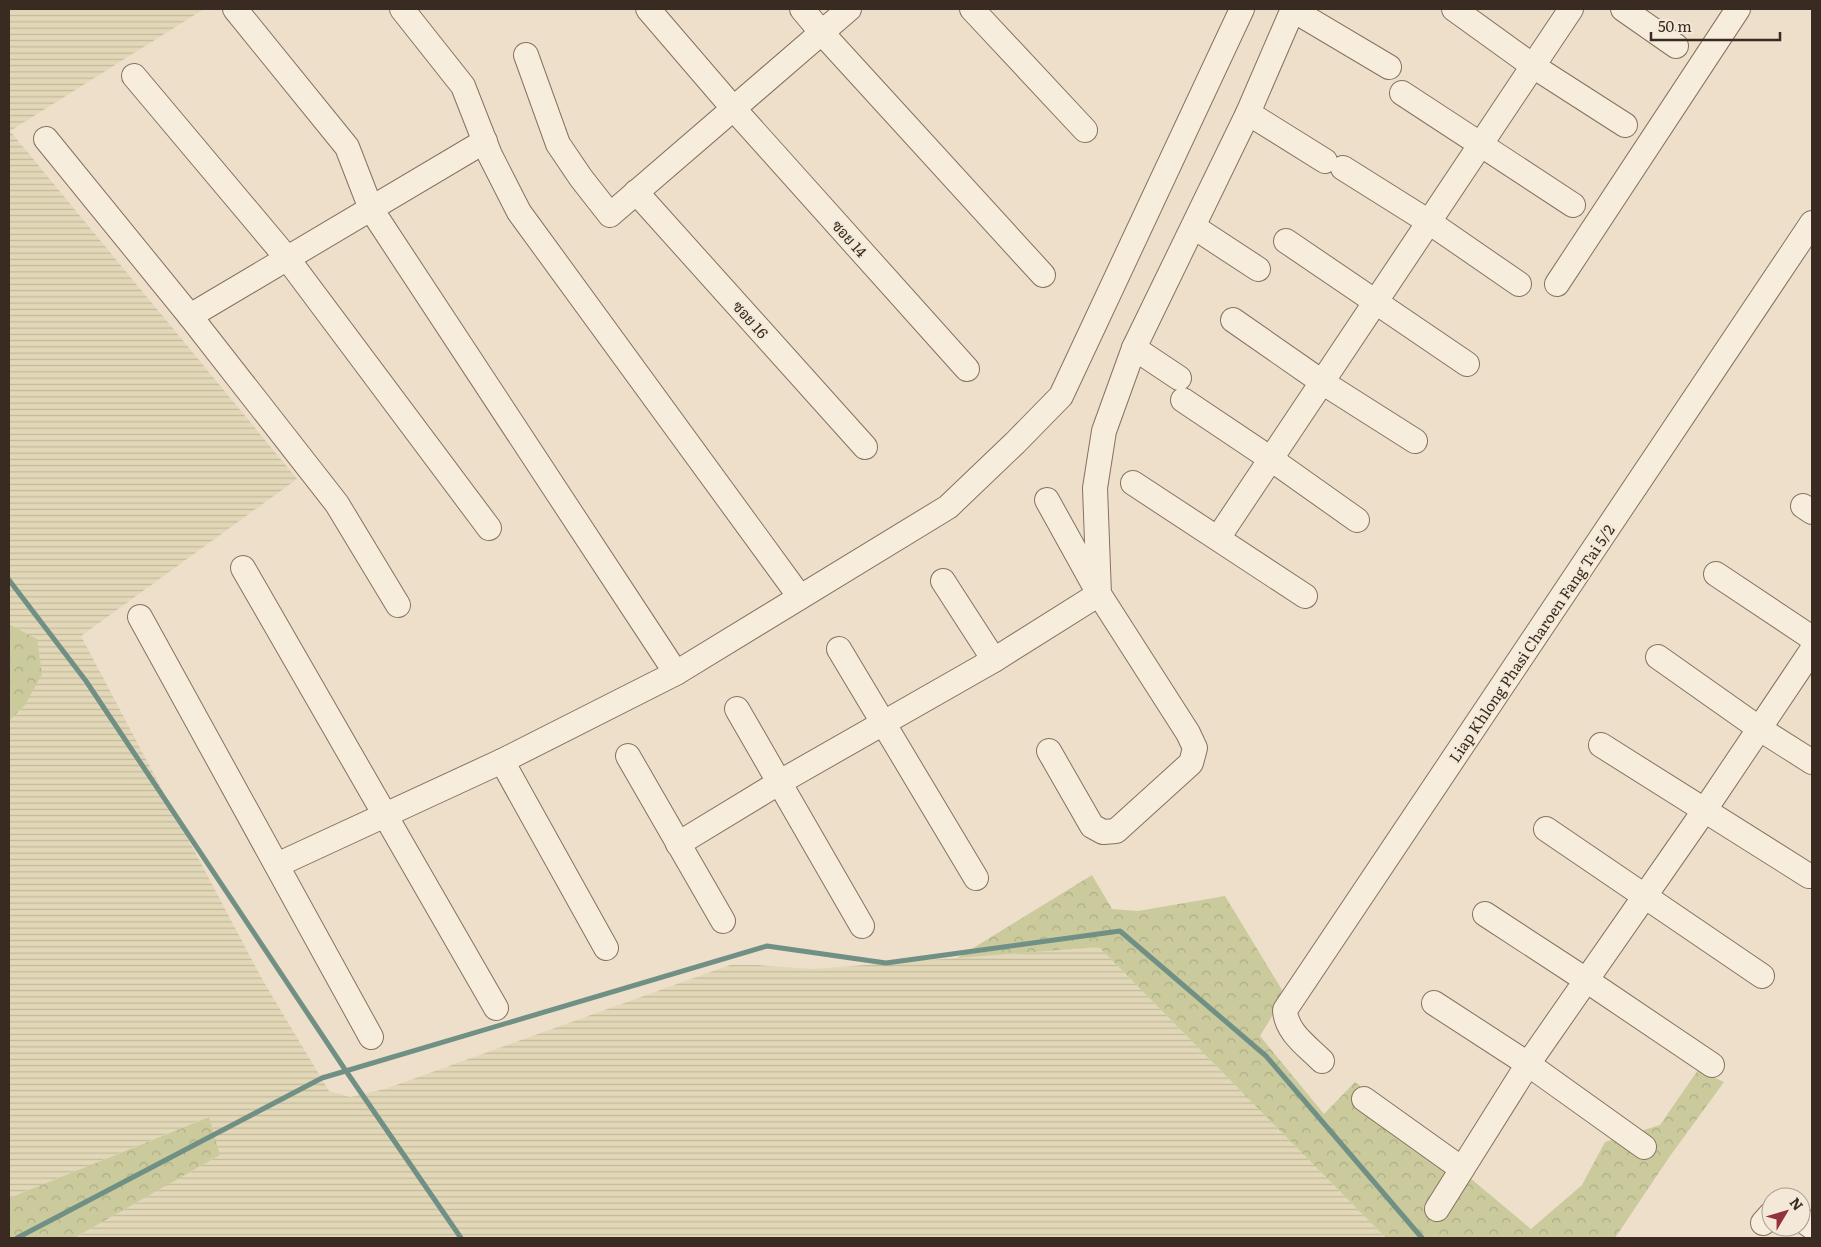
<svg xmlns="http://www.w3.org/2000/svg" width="1821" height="1247" viewBox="0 0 1821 1247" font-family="Literata,Sarabun,serif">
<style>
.farmland{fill:url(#farmland-rules)}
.forest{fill:url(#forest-crowns)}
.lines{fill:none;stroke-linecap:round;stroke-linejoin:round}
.stream{stroke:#708f85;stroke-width:5}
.minor-casing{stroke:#88715e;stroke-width:26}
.minor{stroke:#f7eddc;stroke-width:24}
.labels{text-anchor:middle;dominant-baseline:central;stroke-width:4;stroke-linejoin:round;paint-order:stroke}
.street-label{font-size:15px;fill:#392b21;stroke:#f4e9d8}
</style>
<defs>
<pattern id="farmland-rules" width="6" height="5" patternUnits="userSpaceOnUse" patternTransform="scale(1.25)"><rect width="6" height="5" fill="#e2d7b7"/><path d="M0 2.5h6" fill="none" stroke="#c3b99d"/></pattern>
<pattern id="forest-crowns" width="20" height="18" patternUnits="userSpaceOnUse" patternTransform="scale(1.25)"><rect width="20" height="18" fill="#caca9d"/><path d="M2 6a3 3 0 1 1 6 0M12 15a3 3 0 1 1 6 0" fill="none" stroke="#aeae87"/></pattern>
</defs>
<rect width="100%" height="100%" fill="#eddfc9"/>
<polygon class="farmland" points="9,9 204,9 10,131 297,479 81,636 262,979 329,1091 350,1097 385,1089 730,965 756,965 813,969 1099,947 1386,1238 74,1238 220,1155 208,1117 9,1198 9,721 25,705 37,639 9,624"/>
<g class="forest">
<polygon points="9,624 37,639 42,674 25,705 9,721"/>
<polygon points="1092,875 1112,909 1138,911 1225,896 1285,995 1260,1036 1324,1114 1355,1082 1531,1229 1582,1185 1605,1142 1660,1125 1698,1070 1724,1082 1670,1156 1615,1238 1386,1238 1099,947 957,958"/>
<polygon points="209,1117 220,1155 74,1238 9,1238 9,1198"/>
</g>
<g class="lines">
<g class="stream">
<polyline points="9,580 86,681 346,1071 461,1238"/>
<polyline points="17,1238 322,1078 767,946 886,963 1120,931 1266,1056 1422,1238"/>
</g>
<defs>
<g id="minor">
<polyline points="235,9 347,147 371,209 676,673"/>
<polyline points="402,9 463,86 490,155 519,212 800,597"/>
<polyline points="648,9 733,108 967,369"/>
<polyline points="802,9 822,33 1043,275"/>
<polyline points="972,9 1085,130"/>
<polyline points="1454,9 1533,66 1625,125"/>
<polyline points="1623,9 1676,46"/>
<polyline points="1293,10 1389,67"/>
<polyline points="526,55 558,144 581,178 610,215 849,9"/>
<polyline points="134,76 287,258 489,528"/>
<polyline points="1402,93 1573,205"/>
<polyline points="1248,113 1325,161"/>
<polyline points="46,139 190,316 337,504 398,605"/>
<polyline points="1343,168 1429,222 1519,284"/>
<polyline points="636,192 865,447"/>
<polyline points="1194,227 1258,269"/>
<polyline points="1286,241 1467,364"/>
<polyline points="1557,284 1738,9"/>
<polyline points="190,316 485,141"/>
<polyline points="1233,320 1322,382 1415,441"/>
<polyline points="1134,348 1179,378"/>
<polyline points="1183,400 1271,459 1357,520"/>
<polyline points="1133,483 1305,596"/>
<polyline points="1047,500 1099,594 1188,733 1195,748 1191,763 1116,831 1103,832 1092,826 1049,751"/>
<polyline points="1803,506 1812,512"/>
<polyline points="1218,538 1571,9"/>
<polyline points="243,568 496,1008"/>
<polyline points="1716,574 1812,638"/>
<polyline points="943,581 994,660"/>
<polyline points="140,617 371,1037"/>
<polyline points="839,649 976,878"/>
<polyline points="1658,657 1760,729 1812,762"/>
<polyline points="737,709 862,926"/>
<polyline points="1601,745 1809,876"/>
<polyline points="628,756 723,921"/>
<polyline points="502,761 606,948"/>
<polyline points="1546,829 1762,976"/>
<polyline points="678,844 780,782 994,660 1099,594 1095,488 1104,431 1134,348 1248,113 1293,9"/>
<polyline points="277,865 502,761 676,673 948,507 1015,443 1061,396 1242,9"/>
<polyline points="1485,914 1586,980 1712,1065"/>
<polyline points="1434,1003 1528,1064 1644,1147"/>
<path d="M1322,1061C1307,1046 1286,1032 1285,1010L1812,223"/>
<polyline points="1364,1099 1462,1169"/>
<polyline points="1437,1209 1528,1064 1704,811 1812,650"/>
<polyline points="1801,1219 1812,1227"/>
<polyline points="1763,1223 1771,1214"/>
</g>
</defs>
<use href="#minor" class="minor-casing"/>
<use href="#minor" class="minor"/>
</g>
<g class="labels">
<g class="street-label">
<text transform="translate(850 238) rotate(48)">ซอย 14</text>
<text transform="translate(751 319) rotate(48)">ซอย 16</text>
<text transform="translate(1531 643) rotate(-56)">Liap Khlong Phasi Charoen Fang Tai 5/2</text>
</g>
</g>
<rect width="1821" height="1247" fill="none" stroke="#392b21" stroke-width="20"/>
<g transform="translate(1786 1212) rotate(52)"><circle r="24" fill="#f4e9d8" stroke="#a99d8f"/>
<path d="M0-4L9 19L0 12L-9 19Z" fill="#94323c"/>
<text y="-8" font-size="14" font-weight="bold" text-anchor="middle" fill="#392b21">N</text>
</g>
<path d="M1651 32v8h129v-8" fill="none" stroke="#392b21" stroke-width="2.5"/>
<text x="1658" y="32" font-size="15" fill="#392b21" stroke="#f4e9d8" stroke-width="4" paint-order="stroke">50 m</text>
</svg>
